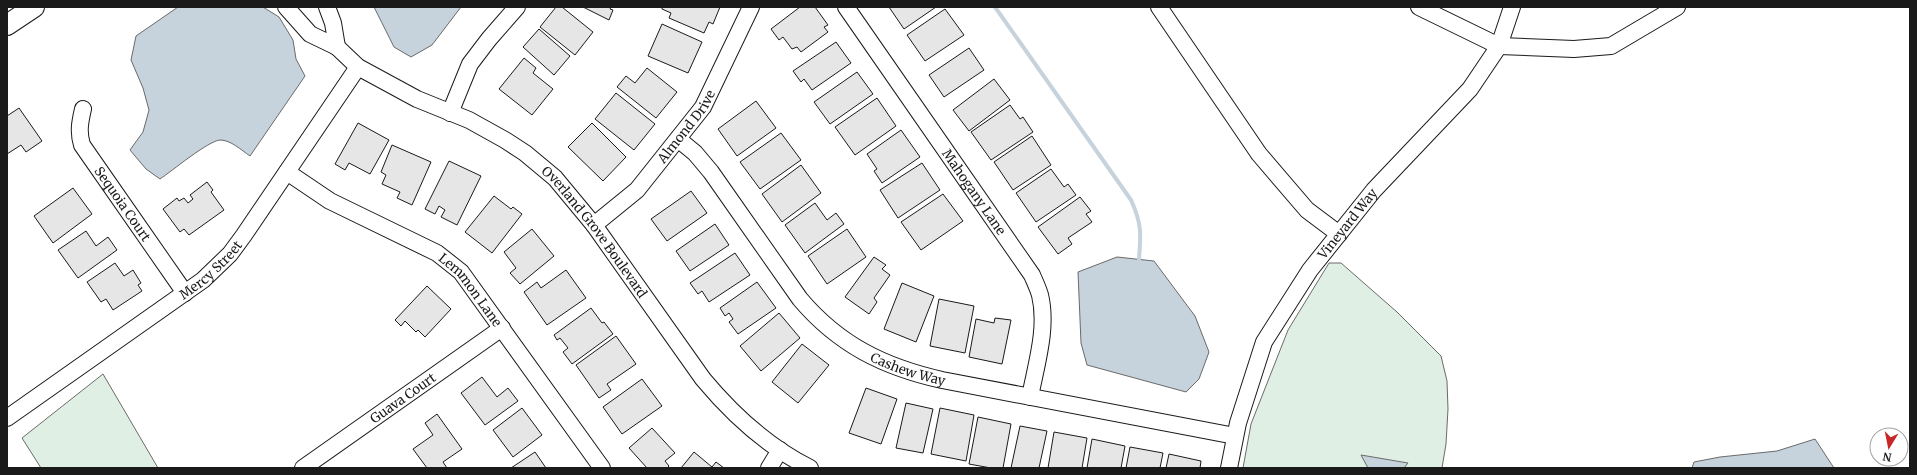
<svg xmlns="http://www.w3.org/2000/svg" width="1917" height="475" viewBox="0 0 1917 475" font-family="Merriweather,serif">
<style>
.green{fill:#e0efe3;stroke:#6a6a6a}
.water{fill:#c6d2dc;stroke:#6a6a6a}
.lines{fill:none;stroke-linecap:round;stroke-linejoin:round}
.stream{stroke:#c6d2dc;stroke-width:4}
.building{fill:#e6e6e6;stroke:#1a1a1a}
.minor-casing{stroke:#1a1a1a;stroke-width:18}
.major-casing{stroke:#1a1a1a;stroke-width:22}
.minor{stroke:#fff;stroke-width:16}
.major{stroke:#fff;stroke-width:20}
.labels{text-anchor:middle;dominant-baseline:central;stroke-width:3;stroke-linejoin:round;paint-order:stroke}
.street-label{font-size:13px;fill:#1a1a1a;stroke:#fff}
</style>
<rect width="100%" height="100%" fill="#fff"/>
<g class="green">
<polygon points="1329,263 1341,263 1397,312 1441,356 1447,381 1448,409 1446,444 1442,468 1243,468 1251,424 1288,330"/>
<polygon points="103,374 158,468 41,468 22,438"/>
</g>
<g class="water">
<path d="M178,7H263L279,17L293,40L296,59L305,76L250,156C241,150 231,140 220,140C208,141 172,171 160,179L146,169L130,150L143,132L149,110L143,88L131,60L136,36Z"/>
<polygon points="374,7 461,7 432,45 411,57 394,47"/>
<polygon points="1117,257 1154,261 1195,316 1209,352 1199,379 1186,392 1087,365 1081,343 1078,272"/>
<polygon points="1815,439 1834,468 1692,468 1694,462 1720,457 1777,451"/>
<polygon points="1361,455 1408,463 1404,468 1368,468"/>
</g>
<g class="lines">
<path class="stream" d="M995,7L1131,200C1142,224 1141,234 1139,259"/>
</g>
<g class="building">
<polygon points="556,7 562,7 593,32 575,55 540,27"/>
<polygon points="583,7 611,7 610,9 613,10 609,20"/>
<polygon points="662,7 720,7 713,24 709,22 704,33 669,18 671,13 662,9"/>
<polygon points="800,7 815,7 828,25 824,27 828,32 801,52 797,47 792,49 783,37 779,40 771,29"/>
<polygon points="889,7 936,7 904,29"/>
<polygon points="945,9 964,35 925,61 907,35"/>
<polygon points="662,24 702,42 688,73 648,56"/>
<polygon points="539,29 570,56 554,75 523,47"/>
<polygon points="836,42 851,63 812,90 804,79 801,82 793,71"/>
<polygon points="969,48 984,70 944,97 929,75"/>
<polygon points="524,58 536,68 533,73 553,89 532,115 499,89"/>
<polygon points="647,68 677,92 656,118 617,87 626,76 635,83"/>
<polygon points="857,72 873,94 830,124 814,102"/>
<polygon points="994,79 1010,100 969,131 953,110"/>
<polygon points="616,93 655,124 634,150 595,119"/>
<polygon points="877,98 896,126 855,155 835,127"/>
<polygon points="756,101 776,128 737,156 718,129"/>
<polygon points="1010,105 1020,119 1023,117 1033,132 991,160 971,132"/>
<polygon points="19,108 42,141 26,152 21,145 7,154 7,116"/>
<polygon points="358,123 389,140 370,174 349,163 345,170 335,164"/>
<polygon points="592,123 626,157 603,181 568,147"/>
<polygon points="901,130 920,157 882,183 874,171 877,169 867,154"/>
<polygon points="781,133 801,160 760,189 740,162"/>
<polygon points="1032,136 1051,165 1013,190 994,162"/>
<polygon points="392,145 431,162 412,205 397,198 400,192 382,184 386,175 381,172"/>
<polygon points="449,161 481,176 457,225 441,217 445,210 439,206 435,214 425,209"/>
<polygon points="922,163 940,190 898,218 880,190"/>
<polygon points="801,165 821,193 782,222 762,194"/>
<polygon points="1051,169 1064,187 1068,184 1076,195 1036,222 1016,193"/>
<polygon points="207,182 213,190 211,192 224,210 189,235 184,229 180,232 163,209 177,198 179,201 184,198 188,203 193,199 190,195"/>
<polygon points="73,188 92,214 53,243 34,216"/>
<polygon points="691,191 707,213 667,241 651,219"/>
<polygon points="943,194 963,221 921,250 901,222"/>
<polygon points="494,196 511,209 513,207 522,214 492,253 465,232"/>
<polygon points="1080,197 1091,211 1086,214 1092,222 1068,238 1072,244 1058,254 1038,227"/>
<polygon points="815,203 827,220 836,213 844,224 805,253 785,225"/>
<polygon points="715,224 729,245 690,271 676,251"/>
<polygon points="532,229 554,256 520,284 510,273 516,268 504,252"/>
<polygon points="847,229 866,257 827,284 808,256"/>
<polygon points="86,231 96,246 108,237 117,250 78,278 58,250"/>
<polygon points="735,253 750,275 709,302 702,291 698,294 690,283"/>
<polygon points="874,257 886,265 882,269 890,275 874,298 877,302 869,314 845,297"/>
<polygon points="115,263 124,276 133,270 141,283 138,285 142,291 113,310 106,299 101,302 87,282"/>
<polygon points="566,270 586,298 547,325 524,292 537,282 541,288"/>
<polygon points="757,282 776,308 738,334 729,322 733,319 729,313 725,316 720,308"/>
<polygon points="902,283 934,296 916,342 884,329"/>
<polygon points="427,286 451,309 425,337 418,330 416,332 405,321 401,326 395,320"/>
<polygon points="939,299 974,306 965,353 930,346"/>
<polygon points="591,308 602,323 604,322 613,334 572,364 563,352 568,348 560,338 557,340 554,335"/>
<polygon points="779,313 800,338 761,371 740,346"/>
<polygon points="995,318 1011,320 1002,364 969,357 976,319 994,323"/>
<polygon points="616,336 636,364 607,384 611,390 599,398 576,365"/>
<polygon points="802,344 829,365 798,403 772,382"/>
<polygon points="482,377 497,397 508,388 518,401 485,425 461,393"/>
<polygon points="642,379 662,406 622,434 603,407"/>
<polygon points="866,388 897,399 881,444 849,433"/>
<polygon points="906,403 933,409 923,453 896,448"/>
<polygon points="522,408 542,435 513,457 493,430"/>
<polygon points="940,408 974,415 966,461 931,454"/>
<polygon points="437,414 462,449 443,462 447,468 427,468 413,449 433,435 425,423"/>
<polygon points="978,417 1011,424 1003,468 991,468 969,464"/>
<polygon points="1020,426 1047,431 1039,468 1011,468"/>
<polygon points="652,428 675,453 665,461 669,466 667,468 647,468 629,448"/>
<polygon points="1054,432 1087,438 1082,468 1048,468"/>
<polygon points="1092,439 1125,446 1121,468 1087,468"/>
<polygon points="1130,447 1163,453 1160,468 1126,468"/>
<polygon points="535,452 546,468 511,468"/>
<polygon points="694,452 712,467 716,462 724,468 681,468"/>
<polygon points="1169,454 1201,461 1200,468 1166,468"/>
</g>
<g class="lines">
<defs>
<g id="minor">
<polyline points="286,7 310,34 337,47 333,23 327,7"/>
<path id="s1" d="M846,7L1032,275C1035,282 1038,288 1040,295C1048,328 1036,365 1030,397"/>
<polyline points="1159,7 1259,154 1307,210 1339,234"/>
<polyline points="1419,7 1499,46 1574,49 1611,46 1677,7"/>
<path id="s2" d="M337,47L358,67L417,99L469,120L505,140L525,153L555,178L594,225L703,379C733,415 768,447 810,468"/>
<path id="s3" d="M83,109C80,122 78,132 82,145L185,293"/>
<polyline points="450,113 470,64 489,39 517,7"/>
<path id="s4" d="M678,139L695,153L711,172L800,299C839,345 884,367 942,380L1235,436"/>
<path id="s5" d="M287,172L330,201L437,253L461,272L602,468"/>
<path id="s6" d="M594,225L637,190L703,107L751,7"/>
<path id="s7" d="M7,418L203,280L230,254L244,235L358,67"/>
<path id="s8" d="M303,468L502,328"/>
<polyline points="769,468 780,450"/>
<path id="s9" d="M1229,468L1238,423L1264,342L1310,270L1374,190L1470,89L1499,46L1512,7"/>
</g>
<polyline id="major" points="7,25 34,7"/>
</defs>
<use href="#minor" class="minor-casing"/>
<use href="#major" class="major-casing"/>
<use href="#minor" class="minor"/>
<use href="#major" class="major"/>
</g>
<g class="labels">
<g class="street-label">
<text stroke="none"><textPath href="#s6" startOffset="136">Almond Drive</textPath></text>
<text stroke="none"><textPath href="#s1" startOffset="225">Mahogany Lane</textPath></text>
<text stroke="none"><textPath href="#s3" startOffset="108">Sequoia Court</textPath></text>
<text stroke="none"><textPath href="#s9" startOffset="276">Vineyard Way</textPath></text>
<text stroke="none"><textPath href="#s2" startOffset="323">Overland Grove Boulevard</textPath></text>
<text stroke="none"><textPath href="#s7" startOffset="252">Mercy Street</textPath></text>
<text stroke="none"><textPath href="#s5" startOffset="221">Lemmon Lane</textPath></text>
<text stroke="none"><textPath href="#s4" startOffset="333">Cashew Way</textPath></text>
<text stroke="none"><textPath href="#s8" startOffset="122">Guava Court</textPath></text>
</g>
</g>
<rect width="1917" height="475" fill="none" stroke="#1a1a1a" stroke-width="16"/>
<g transform="translate(1889 447) rotate(190)"><circle r="19" fill="#ffffff" stroke="#a3a3a3"/>
<path d="M0-3L7 15L0 10L-7 15Z" fill="#c62828"/>
<text y="-6" font-size="11" font-weight="bold" text-anchor="middle" fill="#1a1a1a">N</text>
</g>
</svg>
